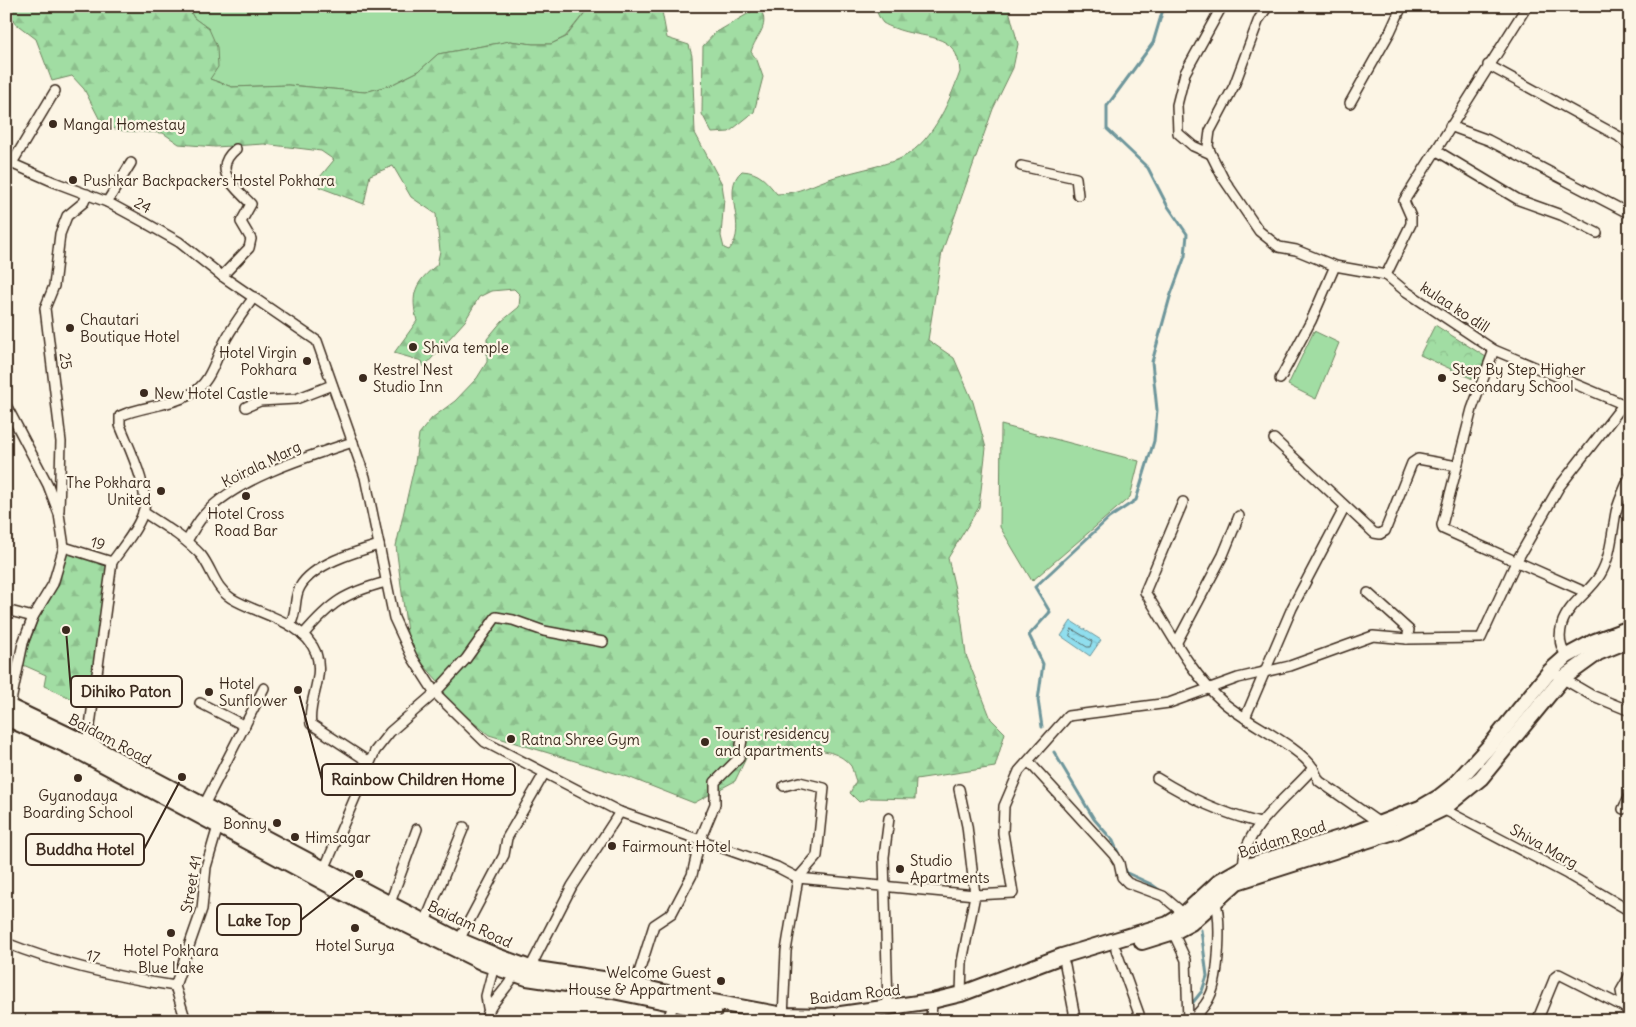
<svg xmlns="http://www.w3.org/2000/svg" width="1636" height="1027" viewBox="0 0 1636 1027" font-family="Delius,sans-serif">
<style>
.grass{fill:#a1dda3;stroke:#6e8460}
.forest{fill:url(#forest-firs);stroke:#6e8460}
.park{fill:url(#park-crowns);stroke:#6e8460}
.water{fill:url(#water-ripples);stroke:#6e969b}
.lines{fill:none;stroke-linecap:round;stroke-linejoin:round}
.shore{stroke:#5d7271;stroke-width:1}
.stream{stroke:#6e969b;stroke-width:3}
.minor-casing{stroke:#3b2a1e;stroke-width:12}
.primary-casing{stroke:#3b2a1e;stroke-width:18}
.minor{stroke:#fcf5e5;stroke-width:9}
.primary{stroke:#fcf5e5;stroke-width:14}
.poi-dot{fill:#3b2a1e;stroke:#fcf5e5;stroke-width:2}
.labels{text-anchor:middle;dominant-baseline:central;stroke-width:4.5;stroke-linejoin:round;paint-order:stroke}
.poi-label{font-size:15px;fill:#3b2a1e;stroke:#fcf5e5;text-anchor:start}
.street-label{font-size:15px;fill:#3b2a1e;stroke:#fcf5e5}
.leader{fill:none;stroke:#3b2a1e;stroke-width:2}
.callout-dot{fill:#3b2a1e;stroke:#fcf5e5;stroke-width:2}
.callout{fill:#fcf5e5;stroke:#3b2a1e;stroke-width:2}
.callout-label{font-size:16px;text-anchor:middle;font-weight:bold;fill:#3b2a1e}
</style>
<defs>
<pattern id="forest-firs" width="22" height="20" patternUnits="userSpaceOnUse" patternTransform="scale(1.25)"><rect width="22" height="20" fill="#a1dda3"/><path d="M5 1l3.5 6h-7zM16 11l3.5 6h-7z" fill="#8cbe8c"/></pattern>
<pattern id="park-crowns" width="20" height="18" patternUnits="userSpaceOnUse" patternTransform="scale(1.25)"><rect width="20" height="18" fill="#a1dda3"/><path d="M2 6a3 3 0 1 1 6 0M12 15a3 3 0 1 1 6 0" fill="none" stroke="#8cbe8c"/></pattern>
<pattern id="water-ripples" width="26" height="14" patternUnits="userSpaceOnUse" patternTransform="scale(1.25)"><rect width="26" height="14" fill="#90deee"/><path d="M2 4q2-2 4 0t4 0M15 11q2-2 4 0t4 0" fill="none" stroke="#7dbfcc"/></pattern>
</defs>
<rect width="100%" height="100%" fill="#fcf5e5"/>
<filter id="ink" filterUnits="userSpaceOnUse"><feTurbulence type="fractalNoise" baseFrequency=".02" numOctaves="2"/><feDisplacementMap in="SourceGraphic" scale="10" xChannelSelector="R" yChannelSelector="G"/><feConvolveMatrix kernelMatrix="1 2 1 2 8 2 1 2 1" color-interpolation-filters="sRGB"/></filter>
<g filter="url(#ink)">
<g class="grass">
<polygon points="187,6 590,6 565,37 551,44 533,44 510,41 438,54 419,71 391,85 365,92 288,85 232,87 210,79 209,29 194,18"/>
<polygon points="1314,331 1339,343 1316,399 1288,385"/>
<polygon points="1001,425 1139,461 1130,497 1032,581 1000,527"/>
</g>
<g class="forest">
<path d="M6,6H187L194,18L209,29L217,47L218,67L210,79L232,87L288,85L365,92L391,85L419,71L438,54L510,41L533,44H551L566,37L590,6H661L667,38L689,45L692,56L695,133L722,184L724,198L721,236L724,248L729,250C750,227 719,190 742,171C760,172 766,181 777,194C798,194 815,183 835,177C855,171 877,167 897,160C931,146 948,105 960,72C958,30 923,40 894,28C891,27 886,25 883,23C879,19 877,11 874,6H1008L1018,44L1013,68L993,109L942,252L928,340L954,358L973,402L986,448L979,507L948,558L961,615L966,655L991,719L1005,733L995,767L916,779L915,799L870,798L859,802L850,793L856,781C854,777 853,770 851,766C831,739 776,752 747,756L735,781L694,803L628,777L489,735L448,702L437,680L409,648L396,546L415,463L419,434L432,418L455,401L477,378L487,362V339L502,321L519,307L520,295L514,289L491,291L479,297L465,321L424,367L422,361L394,353L417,321C410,294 415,282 437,265L440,251L436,214L411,197L393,166L370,175L364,204L319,187L320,177L334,160L321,151L264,144L215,147L179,144L163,133L124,131L103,126L84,89L72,76L52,81L36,39L15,23Z"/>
<path d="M756,9L761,10C770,28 755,36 751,52L757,60L763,77L754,112L729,132L712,133L702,114L703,46L715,33Z"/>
<polygon points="68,552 110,566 88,706 44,686 46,675 21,664 38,619 56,588"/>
</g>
<polygon class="park" points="1435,325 1486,357 1477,381 1420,355"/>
<polygon class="water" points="1071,621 1101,640 1090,656 1061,636"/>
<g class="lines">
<polygon class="shore" points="1072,629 1092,641 1090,647 1087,647 1070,636"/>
<g class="stream">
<polyline points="1042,727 1038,700 1043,664 1029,635 1050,612 1035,587 1109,518 1136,500 1154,441 1157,410 1152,362 1170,297 1185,256 1187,234 1167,205 1148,168 1107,129 1107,106 1153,43 1164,6"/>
<polyline points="1054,752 1094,819 1113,841 1120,857"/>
<polyline points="1122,863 1127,873 1151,884 1162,892"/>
<polyline points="1190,1006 1202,991 1207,976 1201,930"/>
<polyline points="1179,1021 1186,1013"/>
</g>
<defs>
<g id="minor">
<polyline points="1268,6 1259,19 1234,86 1210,131 1208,146 1211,154 1223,178 1259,231 1279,247 1296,250 1335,266 1386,275"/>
<polyline points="1488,65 1618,136 1630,146"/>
<polyline points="1350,103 1390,32 1402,6"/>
<polyline points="1450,126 1488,140 1630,214"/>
<polyline points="1437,151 1519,200 1561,215 1597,233"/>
<polyline points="1211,154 1193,146 1178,133 1177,105 1185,73 1222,6"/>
<polyline points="6,161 54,182 107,202 144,222 179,242 222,276 317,341 365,477 394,618 412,657 435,693 485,742 620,812 777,867 798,878 975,895 967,826 959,789"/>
<polyline points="12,163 55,91"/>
<polyline points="1021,166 1076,178 1078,195"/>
<polyline points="107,202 131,163"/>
<polyline points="1386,275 1411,224 1411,217 1404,201 1527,6"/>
<polyline points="1386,275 1404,290 1494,350 1630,407"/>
<path d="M222,276L249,248L251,239L241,222L251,204C236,188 210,170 236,149"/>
<polyline points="1494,350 1472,409 1442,525 1443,529 1585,592"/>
<polyline points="1280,379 1311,321 1335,266"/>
<polyline points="6,405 48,485 59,514 64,547 112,562 87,748"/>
<polyline points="246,407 260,401 296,399 332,385"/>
<polyline points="1274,439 1374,533 1380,534 1385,531 1412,463 1418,459 1457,466"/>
<path d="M1183,502L1145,592C1169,629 1189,672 1223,702C1245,722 1299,746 1313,768"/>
<polyline points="59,510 61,442 45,308 54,286 60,234 67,216 84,202 87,194"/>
<path d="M143,512C163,525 184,537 201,555C212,569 215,588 231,598C258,615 303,620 316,653C325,678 307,702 311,724L369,762"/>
<path d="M187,541C192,532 197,523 204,515C234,479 309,456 353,442"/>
<path d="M112,562C123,547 137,530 143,513C151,491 128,446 120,425V416C142,406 170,406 191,394C212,382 215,358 226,339C234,324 244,311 254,297"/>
<polyline points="1368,593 1409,630 1407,639"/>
<polyline points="6,610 33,617"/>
<path d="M290,625C298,611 293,599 300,587C313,564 355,552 379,545"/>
<path d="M303,635C331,602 345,593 386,582"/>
<polyline points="1177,642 1223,555 1239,516"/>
<path d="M1567,656C1559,647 1559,635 1562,624C1568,604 1590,592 1600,575C1611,557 1612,533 1616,512C1619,500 1625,488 1630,476"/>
<polyline points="1550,671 1591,695 1630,711"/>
<polyline points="200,703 245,726"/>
<polyline points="10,706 23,643 33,617 53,584 64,547"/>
<polyline points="1245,718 1292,608 1345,507"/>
<polyline points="1029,762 1114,855 1119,863 1122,877 1128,883 1163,896 1184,914"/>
<path d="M1157,778C1193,800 1219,812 1260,823"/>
<polyline points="204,805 264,688"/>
<polyline points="1443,809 1567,874 1630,911"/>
<polyline points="1623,809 1630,795"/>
<path d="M1244,867C1239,831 1292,794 1313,768L1319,781L1381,824"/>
<polyline points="323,872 375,751 390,732 435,693 466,659 496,617 513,620 544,631 603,642"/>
<polyline points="390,903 417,829"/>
<polyline points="425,922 464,827"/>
<polyline points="1171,928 1186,960 1188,1021"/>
<polyline points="459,940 504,855 507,838 544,774"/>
<path d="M6,943C61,965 117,977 175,986"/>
<polyline points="1116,950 1139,1014"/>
<polyline points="1065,965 1074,1012 1073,1021"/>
<polyline points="530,968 572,886 620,812"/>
<polyline points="1630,975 1621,991 1624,1007 1630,1013"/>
<polyline points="635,985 654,925 672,913 692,875 700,840 715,804 715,782 739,758 743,733"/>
<polyline points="175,986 202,909 206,867 219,823"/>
<polyline points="175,986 186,1021"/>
<polyline points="961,994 962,962 975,895 1013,893 1003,833 1004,806 1019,771 1068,716 1169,703 1238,678 1290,666 1373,636 1407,639 1481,638 1516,562 1559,487 1623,405"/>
<polyline points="488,1008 486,996 495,962"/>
<polyline points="888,1008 884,857 889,818"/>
<polyline points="783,1018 786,951 798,878 817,856 824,788 799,782 784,786"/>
<polyline points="199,1021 244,1021"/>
<path d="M485,1021C490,1000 508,991 516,971"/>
<polyline points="667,1021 674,1004"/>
<polyline points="931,1021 932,1001"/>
<path d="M1191,1021C1198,1013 1206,1006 1210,996C1219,979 1222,918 1215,900"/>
<polyline points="1537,1021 1555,977 1559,974 1624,1007"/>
</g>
<g id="primary">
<polyline points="6,705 88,744 373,895 459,940 497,956 530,968 616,981 676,995 783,1015 827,1016 932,1001 961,994 1062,956 1168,924 1184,914 1221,880 1244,867 1349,835 1420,808 1439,797 1453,786 1493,742 1550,671 1567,656 1595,641 1630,628"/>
<polyline points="6,718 74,749 368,906 483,963 527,978 613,991 714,1012"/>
<polyline points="1142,942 1174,932 1191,923 1237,882 1397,831 1443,809 1481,778 1562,679 1598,653 1630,640"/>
</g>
</defs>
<use href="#minor" class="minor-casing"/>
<use href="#primary" class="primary-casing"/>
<use href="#minor" class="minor"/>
<use href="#primary" class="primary"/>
</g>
</g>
<g class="poi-dot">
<circle cx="53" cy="124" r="5"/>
<circle cx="73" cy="180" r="5"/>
<circle cx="70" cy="328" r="5"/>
<circle cx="413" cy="347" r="5"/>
<circle cx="307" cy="361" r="5"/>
<circle cx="363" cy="378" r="5"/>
<circle cx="1442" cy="378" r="5"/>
<circle cx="144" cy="393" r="5"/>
<circle cx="161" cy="491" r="5"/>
<circle cx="246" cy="496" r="5"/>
<circle cx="209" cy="692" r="5"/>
<circle cx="511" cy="739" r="5"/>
<circle cx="705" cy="742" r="5"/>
<circle cx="78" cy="778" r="5"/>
<circle cx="277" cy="823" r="5"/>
<circle cx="295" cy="837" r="5"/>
<circle cx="612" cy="846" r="5"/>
<circle cx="900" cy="869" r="5"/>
<circle cx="355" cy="928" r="5"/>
<circle cx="171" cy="933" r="5"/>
<circle cx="721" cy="981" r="5"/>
</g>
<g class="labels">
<g class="poi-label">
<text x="63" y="124">Mangal Homestay</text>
<text x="83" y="180">Pushkar Backpackers Hostel Pokhara</text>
<text x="80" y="319">Chautari<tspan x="80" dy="17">Boutique Hotel</tspan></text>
<text x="423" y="347">Shiva temple</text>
<text x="297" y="352" text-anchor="end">Hotel Virgin<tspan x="297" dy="17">Pokhara</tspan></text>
<text x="373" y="369">Kestrel Nest<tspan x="373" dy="17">Studio Inn</tspan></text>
<text x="1452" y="369">Step By Step Higher<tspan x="1452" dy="17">Secondary School</tspan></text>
<text x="154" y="393">New Hotel Castle</text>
<text x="151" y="482" text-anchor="end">The Pokhara<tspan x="151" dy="17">United</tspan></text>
<text x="246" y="513" text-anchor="middle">Hotel Cross<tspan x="246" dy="17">Road Bar</tspan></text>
<text x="219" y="683">Hotel<tspan x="219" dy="17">Sunflower</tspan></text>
<text x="715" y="733">Tourist residency<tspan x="715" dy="17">and apartments</tspan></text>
<text x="521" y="739">Ratna Shree Gym</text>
<text x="78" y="795" text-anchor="middle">Gyanodaya<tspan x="78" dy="17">Boarding School</tspan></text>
<text x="267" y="823" text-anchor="end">Bonny</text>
<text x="305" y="837">Himsagar</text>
<text x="622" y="846">Fairmount Hotel</text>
<text x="910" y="860">Studio<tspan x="910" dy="17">Apartments</tspan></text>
<text x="355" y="945" text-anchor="middle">Hotel Surya</text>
<text x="171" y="950" text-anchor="middle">Hotel Pokhara<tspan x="171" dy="17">Blue Lake</tspan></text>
<text x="711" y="972" text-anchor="end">Welcome Guest<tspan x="711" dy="17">House &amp; Appartment</tspan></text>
</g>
<g class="street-label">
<text transform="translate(143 205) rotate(28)">24</text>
<text transform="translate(1455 307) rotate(33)">kulaa ko dill</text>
<text transform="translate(66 361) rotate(82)">25</text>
<text transform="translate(261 464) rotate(-26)">Koirala Marg</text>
<text transform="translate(98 543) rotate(17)">19</text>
<text transform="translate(110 739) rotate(28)">Baidam Road</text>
<text transform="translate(1282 839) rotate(-18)">Baidam Road</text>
<text transform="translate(1544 846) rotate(29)">Shiva Marg</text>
<text transform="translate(191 884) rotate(-80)">Street 41</text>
<text transform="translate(470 924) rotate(25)">Baidam Road</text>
<text transform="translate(93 956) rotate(15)">17</text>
<text transform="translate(855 994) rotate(-6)">Baidam Road</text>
</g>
</g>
<path class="leader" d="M66 630L71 691M298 690L322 780M182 777L144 849M359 874L301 920"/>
<g class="callout-dot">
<circle cx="66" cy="630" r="5"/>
<circle cx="298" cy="690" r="5"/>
<circle cx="182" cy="777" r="5"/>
<circle cx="359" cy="874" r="5"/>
</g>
<g class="callout">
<rect x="71" y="676" width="111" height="31" rx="5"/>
<rect x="322" y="764" width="193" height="31" rx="5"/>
<rect x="26" y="834" width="118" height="31" rx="5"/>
<rect x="217" y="904" width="84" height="31" rx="5"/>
</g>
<g class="callout-label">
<text x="126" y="697">Dihiko Paton</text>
<text x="418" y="785">Rainbow Children Home</text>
<text x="85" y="855">Buddha Hotel</text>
<text x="259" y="926">Lake Top</text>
</g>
<rect width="1636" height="1027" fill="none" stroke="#fcf5e5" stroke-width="25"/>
<rect x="12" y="12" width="1611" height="1002" fill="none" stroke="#3b2a1e" stroke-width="2" filter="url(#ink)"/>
</svg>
